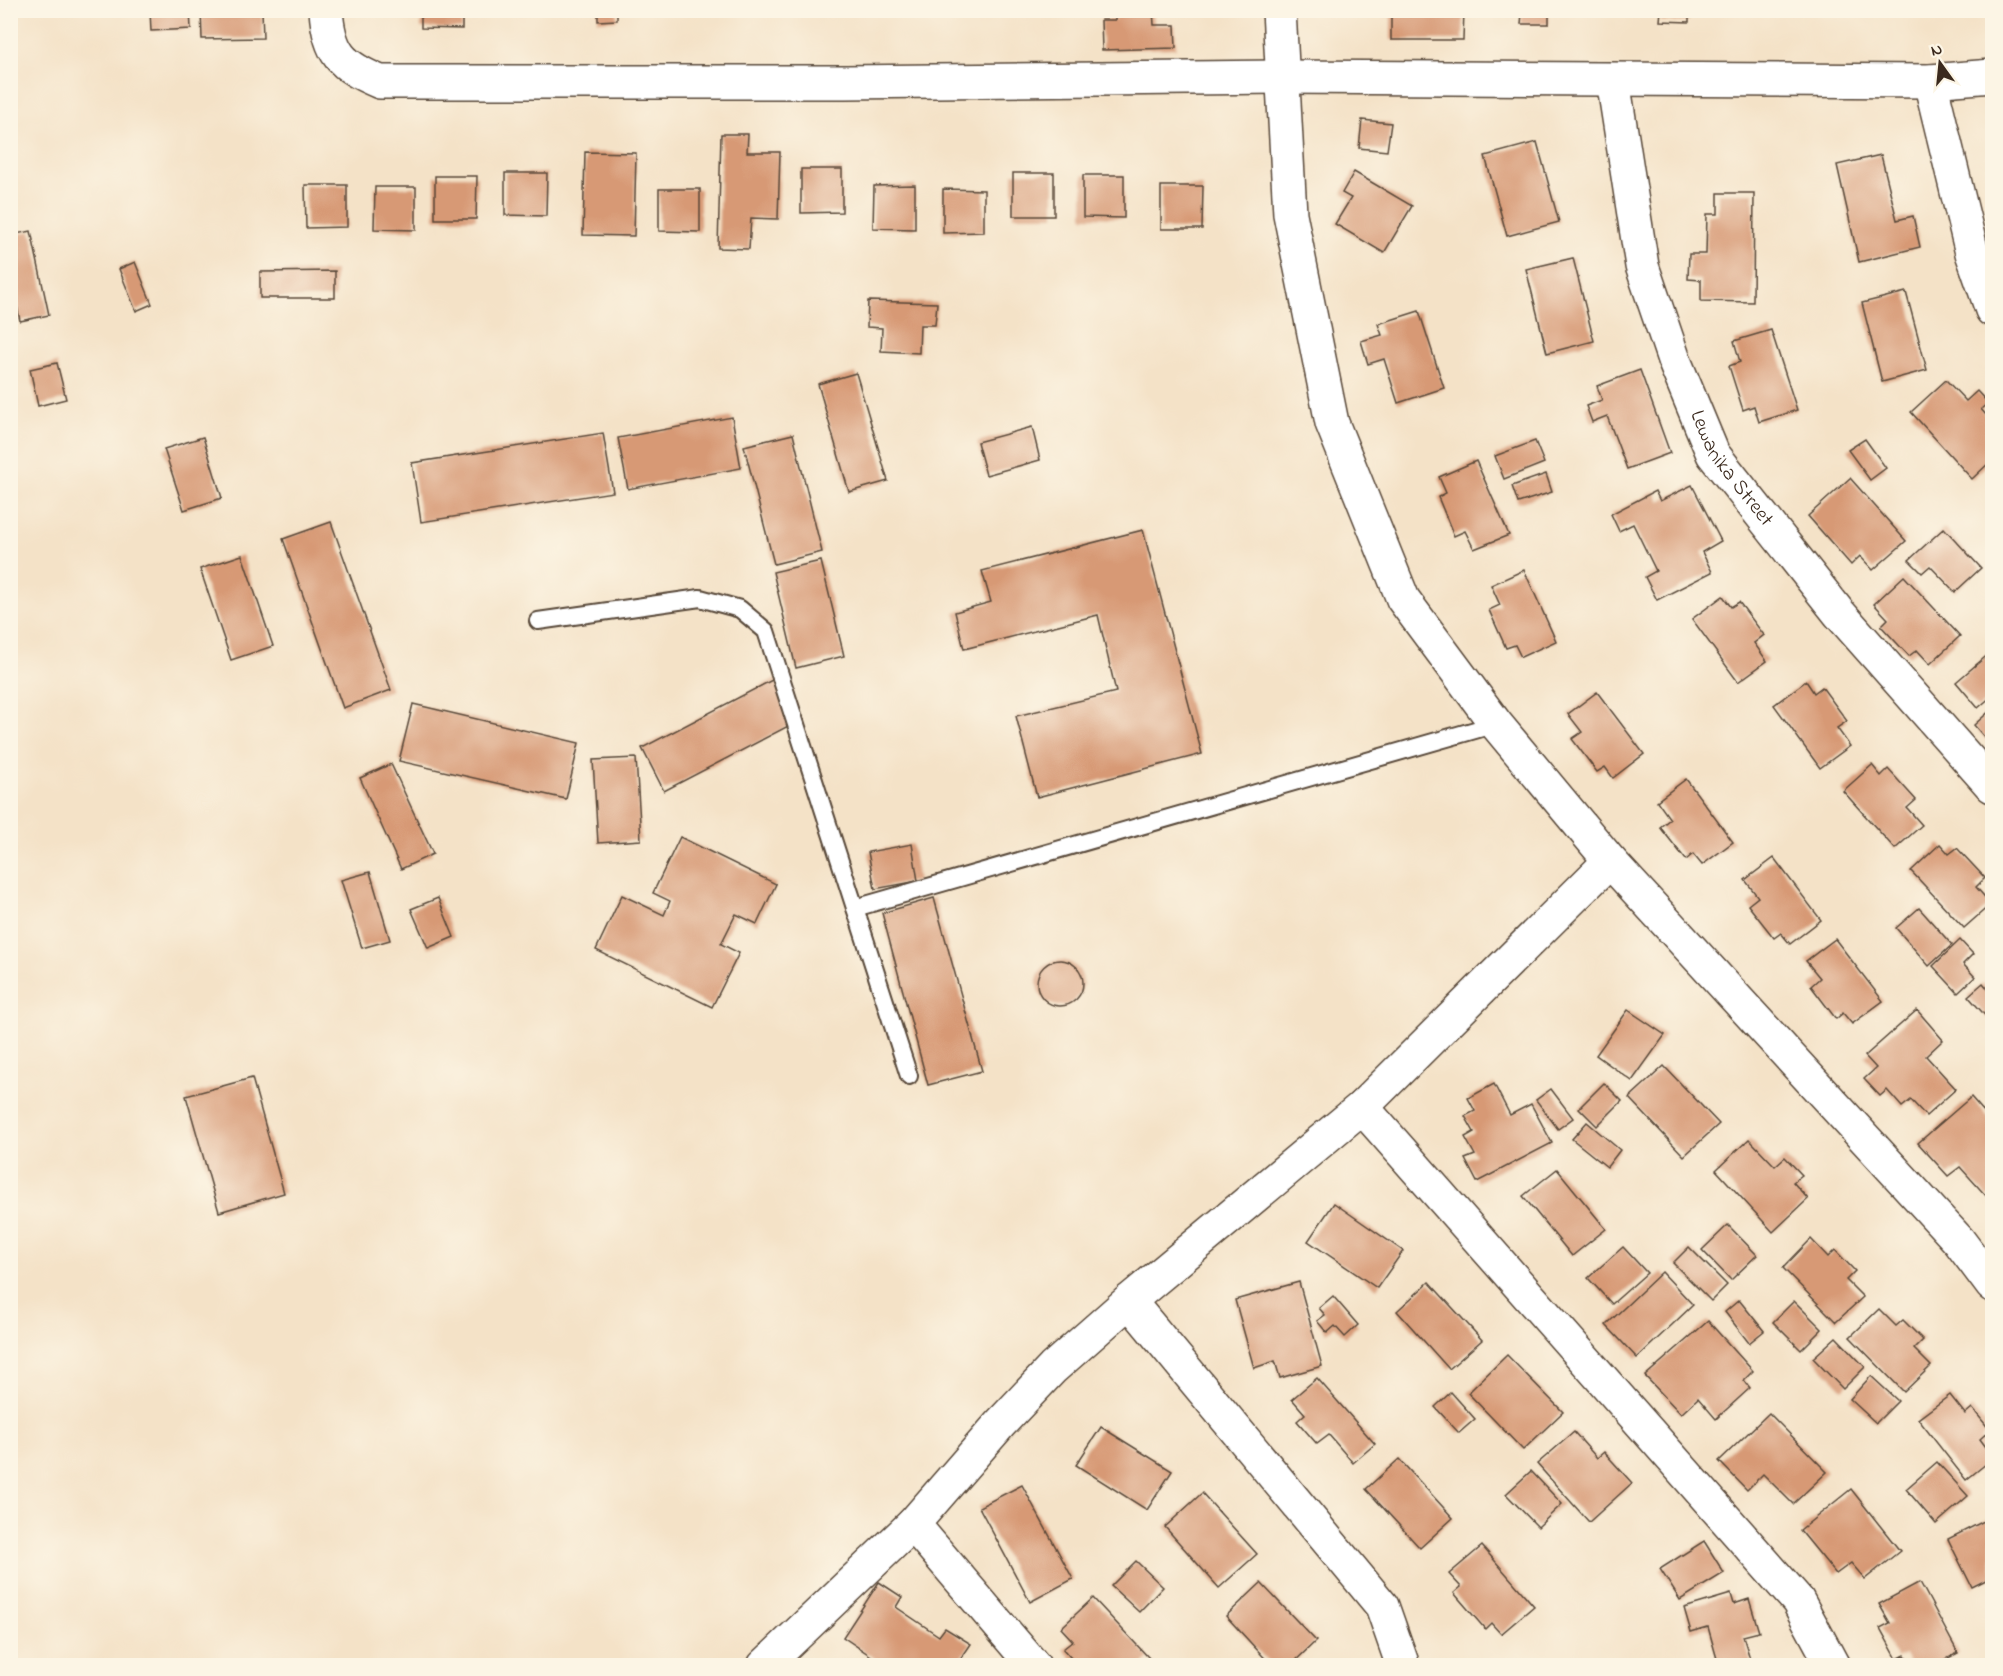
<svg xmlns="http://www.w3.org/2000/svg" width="2003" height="1676" viewBox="0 0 2003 1676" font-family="'Indie Flower',sans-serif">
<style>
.building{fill:#d79975}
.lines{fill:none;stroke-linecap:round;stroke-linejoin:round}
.lane-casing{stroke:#574637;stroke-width:20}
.street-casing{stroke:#574637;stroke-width:36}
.lane{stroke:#fff;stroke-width:16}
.street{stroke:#fff;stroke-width:33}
.labels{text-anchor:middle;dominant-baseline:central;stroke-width:4.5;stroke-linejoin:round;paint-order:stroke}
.street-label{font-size:21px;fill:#3b2a1e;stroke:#fcf5e5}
</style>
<rect width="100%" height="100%" fill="#fcf5e5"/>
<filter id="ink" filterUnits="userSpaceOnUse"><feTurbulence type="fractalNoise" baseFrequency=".0167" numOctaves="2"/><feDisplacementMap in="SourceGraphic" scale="12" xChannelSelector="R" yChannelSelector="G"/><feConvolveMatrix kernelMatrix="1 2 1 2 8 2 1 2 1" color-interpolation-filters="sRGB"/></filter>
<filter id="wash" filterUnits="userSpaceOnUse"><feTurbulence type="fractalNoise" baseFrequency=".008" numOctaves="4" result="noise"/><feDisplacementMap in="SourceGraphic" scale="24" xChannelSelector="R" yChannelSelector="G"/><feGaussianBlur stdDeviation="1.35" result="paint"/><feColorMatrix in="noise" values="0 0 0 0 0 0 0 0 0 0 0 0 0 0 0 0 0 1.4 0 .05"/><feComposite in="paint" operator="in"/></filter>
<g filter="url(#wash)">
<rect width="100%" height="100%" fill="#f4e2c7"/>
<g id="blocks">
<g class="building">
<polygon points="150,10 190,10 191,29 151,31"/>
<polygon points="201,10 262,10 263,38 202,39"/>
<polygon points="421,10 462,10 462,29 421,28"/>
<polygon points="598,10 617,10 617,20 598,21"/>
<polygon points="1115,10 1153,10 1154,25 1175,25 1176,48 1102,50 1101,20 1115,20"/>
<polygon points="1374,10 1464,10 1463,40 1391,40 1391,16 1374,16"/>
<polygon points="1495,10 1549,10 1549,24 1521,24 1522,13 1496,13"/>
<polygon points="1661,10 1689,10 1689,22 1660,21"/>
<polygon points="1362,120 1391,123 1387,151 1359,148"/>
<polygon points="721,134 748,134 747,152 780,152 778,219 751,218 749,249 718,248"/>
<polygon points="1537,142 1559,222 1507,236 1485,156"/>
<polygon points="585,152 636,153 634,236 583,235"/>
<polygon points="1881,155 1897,220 1913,216 1920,247 1859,262 1837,165"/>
<polygon points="801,169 842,169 842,212 801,213"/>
<polygon points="1354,172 1412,206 1384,253 1335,224 1351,198 1342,193"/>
<polygon points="505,173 547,173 546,216 505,215"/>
<rect x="1013" y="173" width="41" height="43"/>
<polygon points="1083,175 1124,175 1124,218 1083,217"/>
<polygon points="435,176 477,176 476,219 435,219"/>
<polygon points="305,185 347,185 347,227 306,228"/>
<polygon points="915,185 915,229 873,228 874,186"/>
<polygon points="1161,186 1203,186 1202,229 1161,229"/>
<polygon points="375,187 416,187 416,230 374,229"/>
<polygon points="659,189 700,189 700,232 659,231"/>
<polygon points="943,189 984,190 984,232 943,233"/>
<polygon points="1718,193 1754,193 1753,302 1701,301 1701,280 1688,279 1689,254 1706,254 1707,214 1718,214"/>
<polygon points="31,231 49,315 20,321 16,300 10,302 10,235"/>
<polygon points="1573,258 1594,341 1547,353 1526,269"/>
<polygon points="135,262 152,304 136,311 119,269"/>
<polygon points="335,271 335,298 260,298 260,272"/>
<polygon points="1906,292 1927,370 1882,382 1862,303"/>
<polygon points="868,301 937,303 935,325 920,325 919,353 881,351 882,328 867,327"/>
<polygon points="1419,311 1444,388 1398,403 1384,359 1368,364 1361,341 1382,335 1378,324"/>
<polygon points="1771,330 1797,410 1759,422 1754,406 1743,410 1729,366 1740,362 1734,341"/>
<polygon points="57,363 66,399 38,406 30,369"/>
<polygon points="1640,370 1670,453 1627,469 1607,416 1592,422 1586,406 1602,400 1597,386"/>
<polygon points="856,373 888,481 849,492 818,384"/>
<polygon points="1946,380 1966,401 1977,391 1988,403 1981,409 1992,422 1992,460 1972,479 1911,412"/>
<polygon points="732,417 741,468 628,489 618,438"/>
<polygon points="1032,427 1040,460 986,475 977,442"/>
<polygon points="603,433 613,492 421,522 412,463"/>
<polygon points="793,434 822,552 774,564 744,446"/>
<polygon points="203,437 222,498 184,510 164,449"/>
<polygon points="1865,439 1886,468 1870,480 1848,450"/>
<polygon points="1535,441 1544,463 1504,479 1495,456"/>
<polygon points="1476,461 1509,535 1474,549 1465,531 1454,536 1438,497 1446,493 1439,477"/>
<polygon points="1546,474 1552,492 1518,503 1512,486"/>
<polygon points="1850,478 1906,541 1873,570 1860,556 1851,565 1808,516"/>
<polygon points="1692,485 1721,541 1702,552 1712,572 1657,600 1645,577 1656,571 1633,524 1619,531 1611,514 1655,491 1660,501"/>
<polygon points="331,522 391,690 343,708 283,539"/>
<polygon points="1944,528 1981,568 1955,592 1930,566 1922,573 1909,560"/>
<polygon points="1143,530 1202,754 1037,797 1016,716 1116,692 1098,615 964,649 955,612 991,602 982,571"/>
<polygon points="242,555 273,646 231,660 200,569"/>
<polygon points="821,561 844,656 796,668 773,572"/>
<polygon points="1524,570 1556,641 1521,657 1515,645 1506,648 1489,610 1500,605 1491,585"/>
<polygon points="1904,576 1960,636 1930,664 1917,650 1909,656 1881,626 1888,619 1874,604"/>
<polygon points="1723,596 1731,607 1739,602 1764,635 1754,643 1767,661 1738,682 1692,619"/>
<polygon points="1991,652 1992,696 1978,708 1956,682"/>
<polygon points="776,678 798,721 664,791 642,748"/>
<polygon points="1806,681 1814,693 1822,687 1847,721 1837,728 1850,746 1820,768 1774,705"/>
<polygon points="1597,692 1644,754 1613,778 1605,767 1597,772 1572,739 1582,732 1568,714"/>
<polygon points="413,704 579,743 566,799 399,761"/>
<polygon points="1992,709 1992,746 1974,725"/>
<polygon points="636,758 641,840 598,843 593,760"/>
<polygon points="391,764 433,854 401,869 360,778"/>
<polygon points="1872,765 1881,776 1888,769 1916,800 1907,808 1922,825 1895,849 1843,791"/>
<polygon points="1686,779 1733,842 1702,865 1693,854 1686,860 1660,827 1670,819 1657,801"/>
<polygon points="680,837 776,884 757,924 736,914 721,944 739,953 712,1007 596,950 622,895 664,915 670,901 653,893"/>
<polygon points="912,844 918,881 875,889 868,852"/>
<polygon points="1940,844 1949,854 1957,848 1985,878 1976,887 1991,904 1964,928 1911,871"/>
<polygon points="1774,858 1821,920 1790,944 1781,933 1774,938 1748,905 1758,897 1745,880"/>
<polygon points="370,872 390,940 362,948 341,880"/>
<polygon points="438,898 454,937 428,948 411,909"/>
<polygon points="934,898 982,1071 928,1085 882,913"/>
<polygon points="1919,908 1952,945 1929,966 1896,928"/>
<polygon points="1835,939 1883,1001 1852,1024 1843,1013 1836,1019 1811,986 1820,978 1806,961"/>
<polygon points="1960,940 1973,954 1963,964 1975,977 1958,993 1933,966"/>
<circle cx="1060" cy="983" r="23"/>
<polygon points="1983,983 1992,994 1992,1017 1989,1020 1968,996"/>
<polygon points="1628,1010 1665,1035 1632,1081 1596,1055"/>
<polygon points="1917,1010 1943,1040 1926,1056 1956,1089 1926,1116 1911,1100 1902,1107 1887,1090 1880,1096 1864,1079 1876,1068 1865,1056"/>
<polygon points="1664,1066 1719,1124 1684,1156 1629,1098"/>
<polygon points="252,1078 284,1193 219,1212 186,1096"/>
<polygon points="1604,1083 1622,1101 1597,1126 1579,1108"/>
<polygon points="1494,1084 1510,1115 1531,1104 1552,1143 1477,1182 1465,1159 1475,1155 1465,1137 1474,1132 1465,1116 1475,1111 1468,1098"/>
<polygon points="1551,1089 1573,1118 1558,1129 1536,1100"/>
<polygon points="1971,1097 1992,1121 1992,1194 1988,1198 1960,1167 1948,1176 1918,1143"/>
<polygon points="1587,1122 1620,1150 1607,1167 1572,1139"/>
<polygon points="1749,1139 1775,1166 1785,1157 1802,1175 1793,1182 1808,1199 1773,1232 1716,1170"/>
<polygon points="1557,1169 1606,1229 1572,1256 1523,1196"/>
<polygon points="1334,1203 1403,1251 1377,1288 1308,1241"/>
<polygon points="1728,1225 1757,1255 1731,1280 1702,1250"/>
<polygon points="1811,1239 1828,1257 1835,1250 1855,1271 1846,1280 1863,1297 1836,1322 1783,1268"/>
<polygon points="1623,1247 1647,1273 1612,1304 1588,1278"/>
<polygon points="1689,1247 1727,1285 1711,1301 1673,1263"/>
<polygon points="1662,1272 1693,1305 1637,1358 1606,1325"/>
<polygon points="1299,1282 1322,1366 1280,1378 1275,1361 1254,1368 1235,1300"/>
<polygon points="1429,1282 1482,1340 1449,1369 1397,1311"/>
<polygon points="1333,1296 1358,1325 1345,1337 1335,1326 1327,1333 1317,1321 1325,1315 1319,1308"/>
<polygon points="1739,1300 1764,1331 1749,1343 1725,1312"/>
<polygon points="1794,1301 1822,1329 1801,1350 1773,1322"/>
<polygon points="1879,1309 1896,1326 1903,1320 1923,1340 1914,1349 1931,1366 1904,1392 1850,1337"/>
<polygon points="1708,1321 1753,1371 1744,1380 1750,1388 1716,1419 1698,1398 1681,1414 1645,1376"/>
<polygon points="1836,1337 1865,1367 1843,1389 1813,1358"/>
<polygon points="1507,1355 1563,1412 1523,1450 1468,1393"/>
<polygon points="1871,1376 1898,1401 1876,1423 1850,1399"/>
<polygon points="1317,1378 1375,1444 1353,1463 1329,1435 1317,1444 1297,1421 1305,1414 1292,1399"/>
<polygon points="1451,1392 1475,1419 1459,1433 1435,1407"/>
<polygon points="1950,1395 1965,1414 1972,1408 1990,1430 1980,1439 1992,1455 1992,1459 1966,1480 1918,1419"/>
<polygon points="1769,1413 1827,1472 1793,1504 1763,1474 1747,1490 1719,1461"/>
<polygon points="1101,1427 1172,1471 1147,1510 1076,1465"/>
<polygon points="1574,1432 1597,1458 1604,1452 1632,1483 1589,1522 1537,1464"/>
<polygon points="1399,1459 1453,1518 1420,1548 1366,1489"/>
<polygon points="1937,1462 1968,1496 1936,1524 1906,1489"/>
<polygon points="1531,1471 1562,1504 1538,1527 1506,1494"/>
<polygon points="1022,1485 1073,1579 1030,1602 979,1507"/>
<polygon points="1851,1489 1900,1551 1865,1579 1851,1563 1836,1574 1800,1530"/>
<polygon points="1202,1493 1257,1554 1219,1588 1165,1527"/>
<polygon points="1988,1519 1992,1528 1992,1577 1972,1587 1948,1539"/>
<polygon points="1704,1541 1724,1573 1680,1600 1660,1569"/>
<polygon points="1482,1546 1534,1606 1501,1634 1491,1623 1485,1629 1454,1593 1461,1587 1449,1574"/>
<polygon points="1136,1561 1163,1587 1139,1612 1111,1586"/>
<polygon points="879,1582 902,1597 896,1607 939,1636 945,1628 971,1644 956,1666 886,1666 843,1637"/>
<polygon points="1920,1582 1958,1653 1933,1666 1911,1666 1905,1655 1897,1659 1880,1628 1890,1623 1879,1604"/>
<polygon points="1261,1583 1316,1641 1290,1666 1272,1666 1226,1616"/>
<polygon points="1731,1594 1734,1604 1749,1599 1759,1632 1743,1636 1752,1665 1749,1666 1719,1666 1708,1627 1691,1632 1684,1608"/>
<polygon points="1093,1598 1149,1658 1141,1666 1078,1666 1063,1649 1073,1641 1061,1628"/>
</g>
</g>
</g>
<g filter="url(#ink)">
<use href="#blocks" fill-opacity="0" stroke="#574637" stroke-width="1.5"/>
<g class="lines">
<defs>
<g id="lane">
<polyline points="538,621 700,598 740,609 766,631 909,1076"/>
<polyline points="855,908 1496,724"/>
</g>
<g id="street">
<path d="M326,10C329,53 341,66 380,82H845L1280,77L1930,81L1992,76"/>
<polyline points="1279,10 1290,214 1332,423 1403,599 1496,724 1610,861 1959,1241 1992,1285"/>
<path id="s1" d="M1613,80L1642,266L1674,360L1713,454L1839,613L1992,786"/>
<polyline points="1930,81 1972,253 1992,310"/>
<polyline points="1362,1107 1798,1601 1833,1666"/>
<polyline points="1129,1301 1382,1606 1403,1666"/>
<polyline points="764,1666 913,1524"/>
<polyline points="1034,1666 913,1524 1000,1424 1053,1368 1129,1301 1362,1107 1610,861"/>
</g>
</defs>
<use href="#lane" class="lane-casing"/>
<use href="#street" class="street-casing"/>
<use href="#lane" class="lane"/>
<use href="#street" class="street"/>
</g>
</g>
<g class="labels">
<g class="street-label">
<text stroke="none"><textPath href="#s1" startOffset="411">Lewanika Street</textPath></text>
</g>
</g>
<rect width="2003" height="1676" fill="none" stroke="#fcf5e5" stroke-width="36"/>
<g transform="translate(1940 63) rotate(345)" stroke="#fcf5e5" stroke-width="4.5" paint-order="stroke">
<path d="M0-4.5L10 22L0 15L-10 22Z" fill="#3b2a1e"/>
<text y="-9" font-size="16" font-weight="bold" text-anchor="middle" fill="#3b2a1e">N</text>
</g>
</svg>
